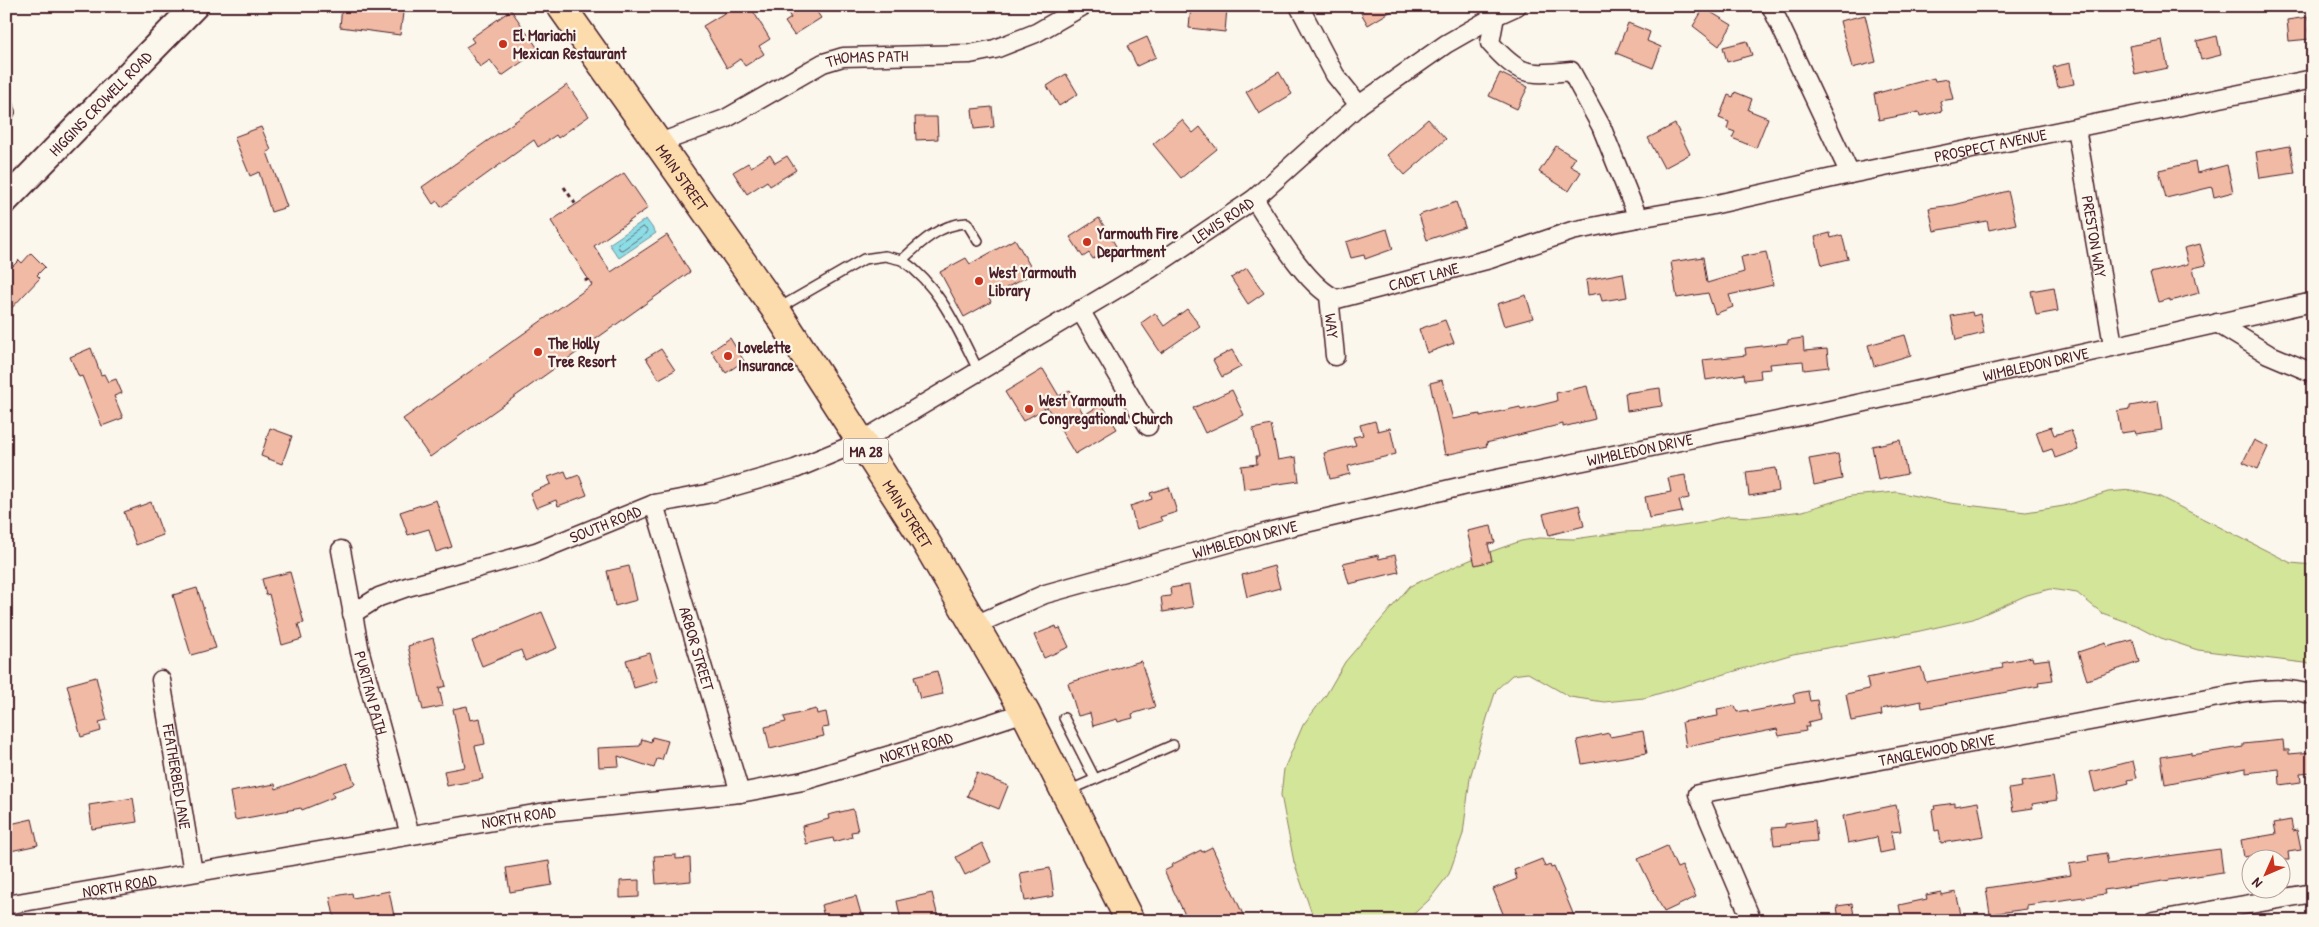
<svg xmlns="http://www.w3.org/2000/svg" width="2319" height="927" viewBox="0 0 2319 927" font-family="'Patrick Hand',sans-serif">
<style>
.green{fill:#d3e599;stroke:#8e8262}
.water{fill:#8cdde6;stroke:#72919b}
.lines{fill:none;stroke-linecap:round;stroke-linejoin:round}
.shore{stroke:#646b76;stroke-width:1}
.building{fill:#f0baa4;stroke:#4a1f2b}
.lane-casing{stroke:#4a1f2b;stroke-width:12}
.street-casing{stroke:#4a1f2b;stroke-width:21}
.secondary-casing{stroke:#4a1f2b;stroke-width:29}
.primary-casing{stroke:#4a1f2b;stroke-width:31}
.path{stroke:#4a1f2b;stroke-width:3;stroke-dasharray:4 4;stroke-linecap:butt}
.lane{stroke:#fbf7ec;stroke-width:9}
.street{stroke:#fbf7ec;stroke-width:18}
.secondary{stroke:#fbf7ec;stroke-width:25}
.primary{stroke:#fcdcac;stroke-width:28}
.poi-dot{fill:#c8321e;stroke:#fbf7ec;stroke-width:2}
.labels{text-anchor:middle;dominant-baseline:central;stroke-width:4.5;stroke-linejoin:round;paint-order:stroke}
.shield{fill:#fbf7ec;stroke:#7f6065;stroke-width:1}
.shield-label{font-size:15px;font-weight:bold;fill:#4a1f2b}
.poi-label{font-size:16px;font-weight:bold;fill:#4a1f2b;stroke:#fbf7ec;text-anchor:start}
.street-label{font-size:16px;fill:#4a1f2b;stroke:#fbf7ec}
</style>
<rect width="100%" height="100%" fill="#fbf7ec"/>
<filter id="ink" filterUnits="userSpaceOnUse"><feTurbulence type="fractalNoise" baseFrequency=".02" numOctaves="2"/><feDisplacementMap in="SourceGraphic" scale="10" xChannelSelector="R" yChannelSelector="G"/><feConvolveMatrix kernelMatrix="1 2 1 2 8 2 1 2 1" color-interpolation-filters="sRGB"/></filter>
<g filter="url(#ink)">
<polygon class="green" points="2131,490 2160,497 2291,563 2313,565 2313,664 2198,650 2161,638 2136,625 2102,613 2077,593 2050,589 2027,595 1973,619 1911,633 1793,654 1644,698 1604,702 1570,697 1528,673 1512,675 1496,690 1487,718 1470,778 1463,834 1449,874 1429,900 1406,921 1316,921 1311,911 1294,862 1281,795 1284,769 1303,725 1326,695 1345,662 1410,586 1484,554 1521,541 1539,538 1574,539 1624,532 1650,531 1702,523 1728,516 1753,517 1803,511 1851,496 1897,492 1950,503 2026,512 2064,506 2108,492"/>
<polygon class="water" points="646,219 656,233 619,258 609,244"/>
<g class="lines">
<polygon class="shore" points="643,227 647,230 647,233 622,250 619,249 618,244"/>
</g>
<g class="building">
<polygon points="342,6 404,6 400,35 340,27"/>
<polygon points="736,6 750,6 770,39 759,46 764,54 745,66 740,59 727,68 703,26"/>
<polygon points="784,6 813,6 821,18 794,35 785,22 791,18"/>
<polygon points="1191,6 1227,8 1225,32 1189,28"/>
<polygon points="1357,6 1400,6 1368,25"/>
<polygon points="1704,8 1732,25 1719,46 1693,26"/>
<polygon points="511,10 539,50 502,76 490,60 480,67 466,47 474,42 471,38"/>
<polygon points="1865,15 1876,62 1852,68 1840,21"/>
<polygon points="2308,17 2310,39 2289,41 2287,20"/>
<polygon points="1628,23 1650,32 1647,41 1661,47 1653,68 1616,53"/>
<polygon points="2217,36 2221,55 2201,60 2197,41"/>
<polygon points="1147,37 1156,57 1137,66 1127,46"/>
<polygon points="2162,40 2168,68 2135,75 2129,46"/>
<polygon points="1747,41 1752,55 1727,62 1723,47"/>
<polygon points="2070,63 2074,84 2058,87 2053,67"/>
<polygon points="1279,72 1292,94 1259,114 1246,92"/>
<polygon points="1500,73 1528,87 1517,109 1489,96"/>
<polygon points="1066,74 1078,94 1059,106 1047,86"/>
<polygon points="1934,78 1935,81 1948,79 1953,99 1940,101 1942,111 1920,116 1919,112 1879,120 1874,94"/>
<polygon points="567,85 589,116 558,138 556,135 538,147 534,140 441,207 437,201 433,204 422,187"/>
<polygon points="1735,92 1752,99 1748,110 1768,118 1756,148 1732,138 1735,132 1727,129 1729,122 1719,118 1728,95 1733,97"/>
<polygon points="992,107 994,127 974,129 972,109"/>
<polygon points="915,117 937,117 938,139 916,140"/>
<polygon points="1428,119 1446,139 1405,175 1387,155"/>
<polygon points="1182,120 1193,133 1200,127 1217,149 1181,178 1153,144"/>
<polygon points="1675,124 1690,154 1664,168 1648,138"/>
<polygon points="261,127 271,150 267,152 287,207 271,212 259,172 250,176 234,137"/>
<polygon points="1556,146 1575,158 1570,166 1581,172 1569,191 1539,172"/>
<polygon points="2290,146 2295,173 2260,178 2256,152"/>
<polygon points="770,155 775,163 787,156 796,170 770,186 767,181 747,194 733,172 748,163 751,167"/>
<polygon points="2195,162 2197,173 2227,165 2233,192 2214,197 2212,187 2166,198 2159,170"/>
<polygon points="624,173 648,208 594,246 611,272 667,235 690,272 430,457 403,419 592,285 551,221"/>
<polygon points="2008,191 2016,224 1989,230 1987,221 1934,231 1929,208 1954,205"/>
<polygon points="1456,202 1465,227 1427,240 1419,215"/>
<polygon points="1099,218 1116,246 1093,259 1089,253 1083,257 1070,237"/>
<polygon points="1387,229 1393,249 1365,259 1364,255 1351,258 1346,242"/>
<polygon points="1830,233 1831,238 1842,235 1848,259 1822,265 1815,237"/>
<polygon points="1015,239 1034,273 989,297 991,302 964,317 940,272 966,258 970,264"/>
<polygon points="2200,244 2206,265 2193,268 2199,293 2170,301 2170,299 2158,302 2150,273 2188,264 2184,248"/>
<polygon points="1766,252 1773,285 1729,295 1733,307 1715,314 1708,293 1677,298 1671,262 1703,257 1707,283 1744,272 1741,257"/>
<polygon points="31,253 45,267 37,275 40,278 6,314 6,273 19,260 22,263"/>
<polygon points="1247,268 1264,293 1248,304 1231,278"/>
<polygon points="1623,273 1627,297 1602,301 1600,293 1588,295 1586,280"/>
<polygon points="2054,287 2058,311 2036,315 2031,291"/>
<polygon points="1526,295 1533,318 1504,326 1497,304"/>
<polygon points="1187,309 1200,326 1161,353 1141,323 1155,313 1164,326"/>
<polygon points="1972,312 1973,316 1980,314 1984,333 1956,340 1951,316"/>
<polygon points="1445,320 1454,343 1427,353 1419,329"/>
<polygon points="1905,335 1911,355 1874,366 1868,345"/>
<polygon points="730,338 744,361 726,373 711,351"/>
<polygon points="1803,338 1804,351 1827,349 1829,367 1804,370 1803,361 1770,364 1771,369 1760,370 1761,378 1745,380 1744,374 1706,380 1703,360 1746,355 1745,348 1788,343 1788,340"/>
<polygon points="91,348 101,375 104,374 108,382 116,379 122,393 114,396 123,418 102,426 82,376 79,377 70,357"/>
<polygon points="661,349 675,370 659,379 646,358"/>
<polygon points="1232,350 1241,367 1222,377 1213,360"/>
<polygon points="1043,369 1059,396 1070,390 1084,415 1102,404 1117,429 1075,454 1047,407 1023,421 1005,392"/>
<polygon points="1442,380 1453,419 1480,414 1480,416 1520,407 1521,410 1557,401 1556,393 1587,386 1595,419 1563,427 1563,424 1486,443 1487,446 1445,455 1430,383"/>
<polygon points="1660,388 1662,406 1627,411 1625,393"/>
<polygon points="1232,390 1244,415 1205,433 1193,408"/>
<polygon points="2158,401 2162,430 2136,434 2135,431 2121,433 2117,411 2130,409 2130,406"/>
<polygon points="1375,421 1378,431 1390,428 1396,454 1348,466 1350,474 1330,479 1324,453 1356,445 1353,437 1363,435 1360,425"/>
<polygon points="1271,425 1278,460 1296,457 1299,481 1244,489 1241,466 1257,464 1256,456 1259,456 1253,429"/>
<polygon points="2051,427 2054,435 2071,430 2078,450 2055,458 2052,449 2043,452 2036,432"/>
<polygon points="270,428 292,436 282,464 261,456"/>
<polygon points="1900,440 1907,474 1878,480 1872,446"/>
<polygon points="2254,440 2268,447 2258,469 2243,462"/>
<polygon points="1838,454 1842,479 1814,485 1809,459"/>
<polygon points="1776,468 1779,491 1749,496 1746,472"/>
<polygon points="565,471 568,479 579,475 587,495 558,506 556,500 536,508 530,493 551,484 548,477"/>
<polygon points="1685,475 1689,498 1679,500 1682,512 1649,518 1645,497 1671,492 1668,478"/>
<polygon points="1169,487 1177,512 1160,517 1162,521 1137,529 1130,506 1152,499 1150,493"/>
<polygon points="436,500 452,547 436,552 429,529 408,535 400,512"/>
<polygon points="151,502 163,535 136,545 124,512"/>
<polygon points="1579,505 1584,526 1549,535 1543,514"/>
<polygon points="1491,526 1495,543 1488,544 1492,561 1475,565 1467,531"/>
<polygon points="1378,555 1379,559 1395,555 1399,572 1349,584 1343,563"/>
<polygon points="629,566 637,600 615,606 607,571"/>
<polygon points="1274,566 1280,588 1247,597 1242,575"/>
<polygon points="290,572 304,623 298,624 302,639 282,645 269,594 266,595 262,579"/>
<polygon points="1189,585 1193,607 1163,612 1161,597 1171,596 1170,588"/>
<polygon points="197,588 216,648 191,655 173,595"/>
<polygon points="542,612 557,648 525,661 521,650 482,666 472,641"/>
<polygon points="1056,626 1057,629 1060,628 1069,647 1044,658 1034,635"/>
<polygon points="433,638 446,686 439,688 443,706 423,710 408,646"/>
<polygon points="2133,640 2139,662 2087,680 2078,652 2106,643 2107,647"/>
<polygon points="650,653 658,681 634,688 626,660"/>
<polygon points="2032,657 2033,661 2049,659 2053,680 2038,682 2039,686 1922,708 1921,701 1881,709 1882,715 1851,721 1846,694 1869,689 1867,678 1921,667 1926,682 2003,668 2002,663"/>
<polygon points="1141,661 1155,707 1132,714 1133,718 1118,722 1117,719 1093,726 1090,713 1078,716 1068,683"/>
<polygon points="937,671 943,694 920,699 914,677"/>
<polygon points="96,677 107,720 99,722 101,731 81,737 67,685"/>
<polygon points="1808,691 1810,701 1817,700 1820,719 1808,722 1809,727 1805,727 1806,731 1779,736 1777,729 1686,747 1682,722 1718,716 1717,709 1735,706 1737,712 1748,710 1748,712 1795,703 1793,694"/>
<polygon points="467,706 470,720 480,718 485,744 475,746 483,779 447,786 444,771 465,767 453,709"/>
<polygon points="816,709 817,714 826,712 829,727 822,728 824,736 770,749 765,727 786,722 784,717"/>
<polygon points="1643,731 1647,753 1582,764 1577,740 1609,733 1610,737"/>
<polygon points="652,737 668,741 662,760 657,759 654,768 618,756 619,766 599,767 598,748 640,746 642,739 651,742"/>
<polygon points="2283,740 2284,750 2289,750 2289,754 2313,752 2313,772 2300,773 2301,782 2280,785 2279,769 2246,773 2246,768 2165,784 2161,757 2191,752 2191,755 2243,747 2243,744"/>
<polygon points="2133,761 2137,778 2128,780 2129,783 2095,792 2090,772"/>
<polygon points="347,763 355,784 332,792 334,797 302,810 301,808 235,820 230,792 275,784 276,789"/>
<polygon points="977,773 1008,786 999,809 967,796"/>
<polygon points="2053,777 2057,800 2032,804 2033,808 2013,811 2009,789 2022,787 2021,782"/>
<polygon points="133,798 137,822 92,829 89,805"/>
<polygon points="1978,802 1984,836 1941,843 1939,830 1935,831 1932,810 1935,809 1934,806 1955,803 1955,806"/>
<polygon points="1896,805 1901,831 1891,832 1894,850 1880,853 1877,837 1848,843 1843,816"/>
<polygon points="853,809 858,831 851,832 852,837 834,842 833,838 806,844 802,826 829,819 828,815"/>
<polygon points="32,819 38,845 6,852 6,825"/>
<polygon points="1815,820 1817,841 1774,845 1772,828 1785,827 1785,824"/>
<polygon points="2291,820 2293,831 2297,830 2301,850 2288,852 2289,860 2257,860 2256,855 2244,857 2241,840 2276,834 2274,823"/>
<polygon points="982,843 991,862 965,875 956,857"/>
<polygon points="1667,846 1677,868 1682,866 1696,897 1664,912 1638,859"/>
<polygon points="1212,847 1246,921 1188,921 1164,871 1172,867 1171,865 1201,850 1202,852"/>
<polygon points="2220,849 2223,872 2104,890 2105,894 2027,905 2027,909 1990,914 1986,888 2071,875 2069,864 2089,861 2088,856 2106,853 2108,864"/>
<polygon points="676,855 676,859 690,858 691,881 656,884 654,856"/>
<polygon points="1542,859 1545,867 1550,865 1551,868 1554,867 1576,921 1506,921 1493,889 1517,879 1514,870"/>
<polygon points="549,861 552,885 510,892 506,868"/>
<polygon points="1050,868 1054,896 1025,901 1020,873"/>
<polygon points="639,880 639,897 620,898 620,881"/>
<polygon points="389,891 395,921 335,921 330,897 352,893 353,898"/>
<polygon points="1941,892 1941,895 1956,892 1961,915 1931,921 1902,921 1899,905 1927,899 1926,895"/>
<polygon points="932,893 939,921 901,921 897,901"/>
<polygon points="856,896 863,921 825,921 821,905"/>
<polygon points="1852,904 1855,921 1839,921 1837,906"/>
</g>
<g class="lines">
<defs>
<g id="lane">
<polyline points="6,99 10,112 6,120"/>
<polyline points="779,308 864,259 885,256 902,260"/>
<path d="M978,370C958,330 940,286 902,260C921,242 940,224 967,223L978,241"/>
<polyline points="1064,718 1095,779"/>
<polyline points="1068,791 1173,745"/>
</g>
<g id="street">
<polyline points="1299,6 1335,75 1359,105"/>
<path id="s1" d="M1771,6L1850,174L2313,79"/>
<path d="M1493,9L1495,16L1490,43C1521,77 1527,75 1571,71L1601,126L1638,218L1708,206L1850,174"/>
<path id="s2" d="M2076,128L2113,345"/>
<path id="s3" d="M659,143L725,119L823,63L843,57L970,54L995,49L1036,33L1083,6"/>
<path id="s4" d="M1254,199C1272,226 1307,288 1337,299L1490,259L1572,231L1638,218"/>
<path id="s5" d="M1329,296L1335,356"/>
<polyline points="1080,310 1148,426"/>
<polyline points="2217,323 2268,354 2313,373"/>
<path id="s6" d="M654,504L740,793"/>
<path id="s7" d="M341,550L360,652L410,835"/>
<path id="s8" d="M352,614L379,597L407,587L536,552L654,504L707,494L795,469L860,442L1150,269L1254,199L1359,105L1446,44L1495,16L1517,6"/>
<path id="s9" d="M975,625L1045,594L1272,531L1463,486L1830,410L2313,302"/>
<path id="s10" d="M161,680L193,872"/>
<path id="s11" d="M6,905L540,813L740,793L803,781L937,741L1025,712"/>
<path id="s12" d="M1752,921L1698,794L2245,692C2269,689 2289,687 2313,695"/>
<polyline points="2153,921 2313,893"/>
</g>
<g id="secondary">
<path id="s13" d="M6,200L195,6"/>
</g>
<g id="primary">
<path id="s14" d="M561,6L776,310L924,539L1025,712L1130,921"/>
</g>
</defs>
<use href="#lane" class="lane-casing"/>
<use href="#street" class="street-casing"/>
<use href="#secondary" class="secondary-casing"/>
<use href="#primary" class="primary-casing"/>
<g class="path">
<polyline points="564,187 576,205"/>
<polyline points="585,281 588,279"/>
</g>
<use href="#lane" class="lane"/>
<use href="#street" class="street"/>
<use href="#secondary" class="secondary"/>
<use href="#primary" class="primary"/>
</g>
</g>
<g class="poi-dot">
<circle cx="503" cy="44" r="5"/>
<circle cx="1087" cy="242" r="5"/>
<circle cx="979" cy="281" r="5"/>
<circle cx="538" cy="352" r="5"/>
<circle cx="728" cy="356" r="5"/>
<circle cx="1029" cy="409" r="5"/>
</g>
<g class="labels">
<rect class="shield" x="843.5" y="438.5" width="45" height="25" rx="4"/>
<g class="shield-label">
<text x="866" y="451">MA 28</text>
</g>
<g class="poi-label">
<text x="513" y="35">El Mariachi<tspan x="513" dy="18">Mexican Restaurant</tspan></text>
<text x="1097" y="233">Yarmouth Fire<tspan x="1097" dy="18">Department</tspan></text>
<text x="989" y="272">West Yarmouth<tspan x="989" dy="18">Library</tspan></text>
<text x="548" y="343">The Holly<tspan x="548" dy="18">Tree Resort</tspan></text>
<text x="738" y="347">Lovelette<tspan x="738" dy="18">Insurance</tspan></text>
<text x="1039" y="400">West Yarmouth<tspan x="1039" dy="18">Congregational Church</tspan></text>
</g>
<g class="street-label">
<text stroke="none"><textPath href="#s3" startOffset="228">THOMAS PATH</textPath></text>
<text stroke="none"><textPath href="#s13" startOffset="135">HIGGINS CROWELL ROAD</textPath></text>
<text stroke="none"><textPath href="#s1" startOffset="329">PROSPECT AVENUE</textPath></text>
<text stroke="none"><textPath href="#s14" startOffset="210">MAIN STREET</textPath></text>
<text stroke="none"><textPath href="#s8" startOffset="964">LEWIS ROAD</textPath></text>
<text stroke="none"><textPath href="#s2" startOffset="110">PRESTON WAY</textPath></text>
<text stroke="none"><textPath href="#s4" startOffset="221">CADET LANE</textPath></text>
<text stroke="none"><textPath href="#s5" startOffset="30">WAY</textPath></text>
<text stroke="none"><textPath href="#s9" startOffset="1094">WIMBLEDON DRIVE</textPath></text>
<text stroke="none"><textPath href="#s9" startOffset="689">WIMBLEDON DRIVE</textPath></text>
<text stroke="none"><textPath href="#s14" startOffset="615">MAIN STREET</textPath></text>
<text stroke="none"><textPath href="#s8" startOffset="270">SOUTH ROAD</textPath></text>
<text stroke="none"><textPath href="#s9" startOffset="284">WIMBLEDON DRIVE</textPath></text>
<text stroke="none"><textPath href="#s6" startOffset="151">ARBOR STREET</textPath></text>
<text stroke="none"><textPath href="#s7" startOffset="146">PURITAN PATH</textPath></text>
<text stroke="none"><textPath href="#s11" startOffset="925">NORTH ROAD</textPath></text>
<text stroke="none"><textPath href="#s12" startOffset="381">TANGLEWOOD DRIVE</textPath></text>
<text stroke="none"><textPath href="#s10" startOffset="98">FEATHERBED LANE</textPath></text>
<text stroke="none"><textPath href="#s11" startOffset="520">NORTH ROAD</textPath></text>
<text stroke="none"><textPath href="#s11" startOffset="115">NORTH ROAD</textPath></text>
</g>
</g>
<rect width="2319" height="927" fill="none" stroke="#fbf7ec" stroke-width="25"/>
<rect x="12" y="12" width="2294" height="902" fill="none" stroke="#4a1f2b" stroke-width="2" filter="url(#ink)"/>
<g transform="translate(2266 874) rotate(225)"><circle r="24" fill="#fbf7ec" stroke="#b4a19f"/>
<path d="M0-4L9 19L0 12L-9 19Z" fill="#c8321e"/>
<text y="-8" font-size="14" font-weight="bold" text-anchor="middle" fill="#4a1f2b">N</text>
</g>
</svg>
